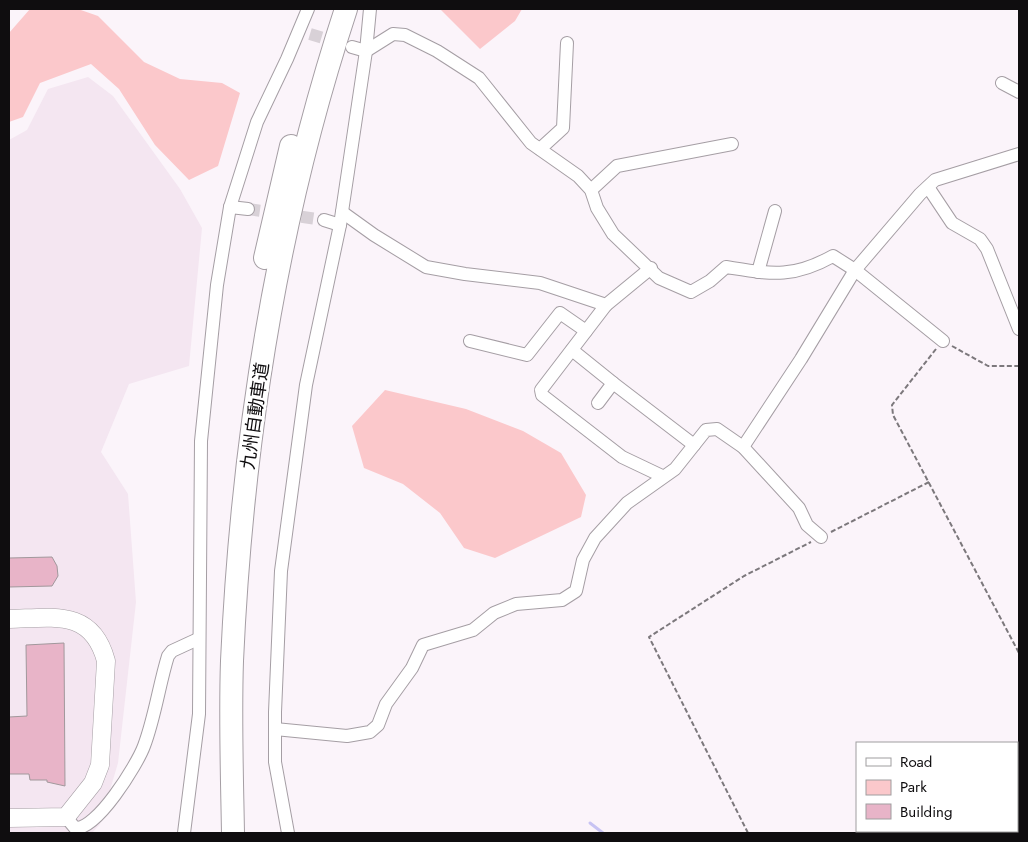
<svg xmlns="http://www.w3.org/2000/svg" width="1028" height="842" viewBox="0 0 1028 842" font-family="Jost,'Noto Sans JP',sans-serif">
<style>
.built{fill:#f4e6f1}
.green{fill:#fbc8cb}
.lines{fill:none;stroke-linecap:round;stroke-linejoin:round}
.stream{stroke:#c7c3f3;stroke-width:3}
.building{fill:#e8b4c8;stroke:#a1989c}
.street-tunnel{stroke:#d8d1d7;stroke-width:12;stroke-dasharray:12 6;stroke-linecap:butt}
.street-casing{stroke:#a59ea4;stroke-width:14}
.secondary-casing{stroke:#a59ea4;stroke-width:19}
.highway-casing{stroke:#a59ea4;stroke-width:24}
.path{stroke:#7c787c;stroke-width:2;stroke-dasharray:5 2.5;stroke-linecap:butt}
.street{stroke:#fff;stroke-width:12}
.secondary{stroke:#fff;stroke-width:18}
.highway{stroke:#fff;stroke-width:22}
.labels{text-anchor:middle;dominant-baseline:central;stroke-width:5;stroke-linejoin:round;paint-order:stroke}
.street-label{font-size:18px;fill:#0f0d0f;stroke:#fff}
</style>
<rect width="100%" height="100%" fill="#fbf4fa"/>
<polygon class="built" points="88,77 113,96 180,189 202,228 189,366 129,384 101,452 128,494 136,602 118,763 100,824 92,833 9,833 9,140 27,130 48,89"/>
<g class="green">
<polygon points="30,9 78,9 98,16 144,62 180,79 222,83 240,93 218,166 189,180 155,145 119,89 91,64 40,83 23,117 9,122 9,33"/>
<polygon points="440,9 522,9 515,21 480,49"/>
<polygon points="385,390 466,409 523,431 561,453 586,495 581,517 495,558 464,548 440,513 403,484 364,468 352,426"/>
</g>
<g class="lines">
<polyline class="stream" points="590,823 603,833"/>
</g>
<g class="building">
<polygon points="52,557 57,566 58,576 52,586 9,587 9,558"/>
<polygon points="64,643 65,786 47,782 47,780 30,780 29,774 9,774 9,717 27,716 26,645"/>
</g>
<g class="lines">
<g class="street-tunnel">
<polyline points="310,34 340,43"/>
<polyline points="248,209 324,220"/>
</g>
<defs>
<g id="street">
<path d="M352,47L366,51L393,34L405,35L437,51L479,78L531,143L578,176L591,190L597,208L613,234L659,278L691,292L710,281L726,267C771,274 792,279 833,256L855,270L943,341"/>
<polyline points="1002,83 1019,92"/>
<polyline points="540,149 563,128 567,43"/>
<polyline points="928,187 952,223 980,239 987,249 1019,329"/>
<polyline points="591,190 617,166 732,144"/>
<polyline points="230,207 248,209"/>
<polyline points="342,212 374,235 426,267 465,274 540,283 606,305 651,268"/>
<polyline points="324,220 340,225"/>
<polyline points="758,272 775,211"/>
<polyline points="606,305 541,390 542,395 622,457 662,476"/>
<polyline points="470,341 527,355 560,313 586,331"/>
<polyline points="572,350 613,383 598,403"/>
<polyline points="613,383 694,445"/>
<polyline points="743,447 801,359 855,270 920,194 935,180 1019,154"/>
<polyline points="275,729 347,736 370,732 378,725 386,704 412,668 423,645 473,630 494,613 516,604 562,600 576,591 583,560 595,538 627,503 675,469 706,430 717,429 743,447 799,508 807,525 821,537"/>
<path d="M66,817L75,828C96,831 137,765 144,746C155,717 159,685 168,656L172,651L198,639"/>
<polyline points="184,833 199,714 201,441 217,285 230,207 257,122 287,59 308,9"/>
<polyline points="288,833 275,762 275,712 281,571 306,385 340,225 366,51 370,9"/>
</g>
<g id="secondary">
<path d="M9,619C52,618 92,608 106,661L100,765L93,783L66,817L9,818"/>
<polyline points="1017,763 1019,762"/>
<polyline points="886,833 891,831"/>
</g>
<g id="highway">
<polyline points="265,258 291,146"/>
<path d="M233,833C232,776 230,718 232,661C242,440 277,219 346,9"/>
</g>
</defs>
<use href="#street" class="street-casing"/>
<use href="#secondary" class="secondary-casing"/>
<use href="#highway" class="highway-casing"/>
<g class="path">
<polyline points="952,346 988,366 1019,366"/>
<polyline points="936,349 892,405 893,415 1019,653"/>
<polyline points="831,532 929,482"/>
<polyline points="748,833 649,637 744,576 811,542"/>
</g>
<use href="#street" class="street"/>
<use href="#secondary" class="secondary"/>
<use href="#highway" class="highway"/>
</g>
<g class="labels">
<g class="street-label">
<text transform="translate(255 416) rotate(-82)">九州自動車道</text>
</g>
</g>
<rect width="1028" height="842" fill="none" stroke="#0f0d0f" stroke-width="20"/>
<rect x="856" y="742" width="162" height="90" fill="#ffffff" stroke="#9f9e9f"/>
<rect x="866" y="758" width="25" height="8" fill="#ffffff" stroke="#9f9e9f"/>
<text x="900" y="767" font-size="15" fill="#0f0d0f">Road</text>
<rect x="866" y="780" width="25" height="15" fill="#fbc8cb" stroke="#9f9e9f"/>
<text x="900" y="792" font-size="15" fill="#0f0d0f">Park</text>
<rect x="866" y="804" width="25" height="15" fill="#e8b4c8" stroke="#9f9e9f"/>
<text x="900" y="817" font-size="15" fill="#0f0d0f">Building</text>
</svg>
